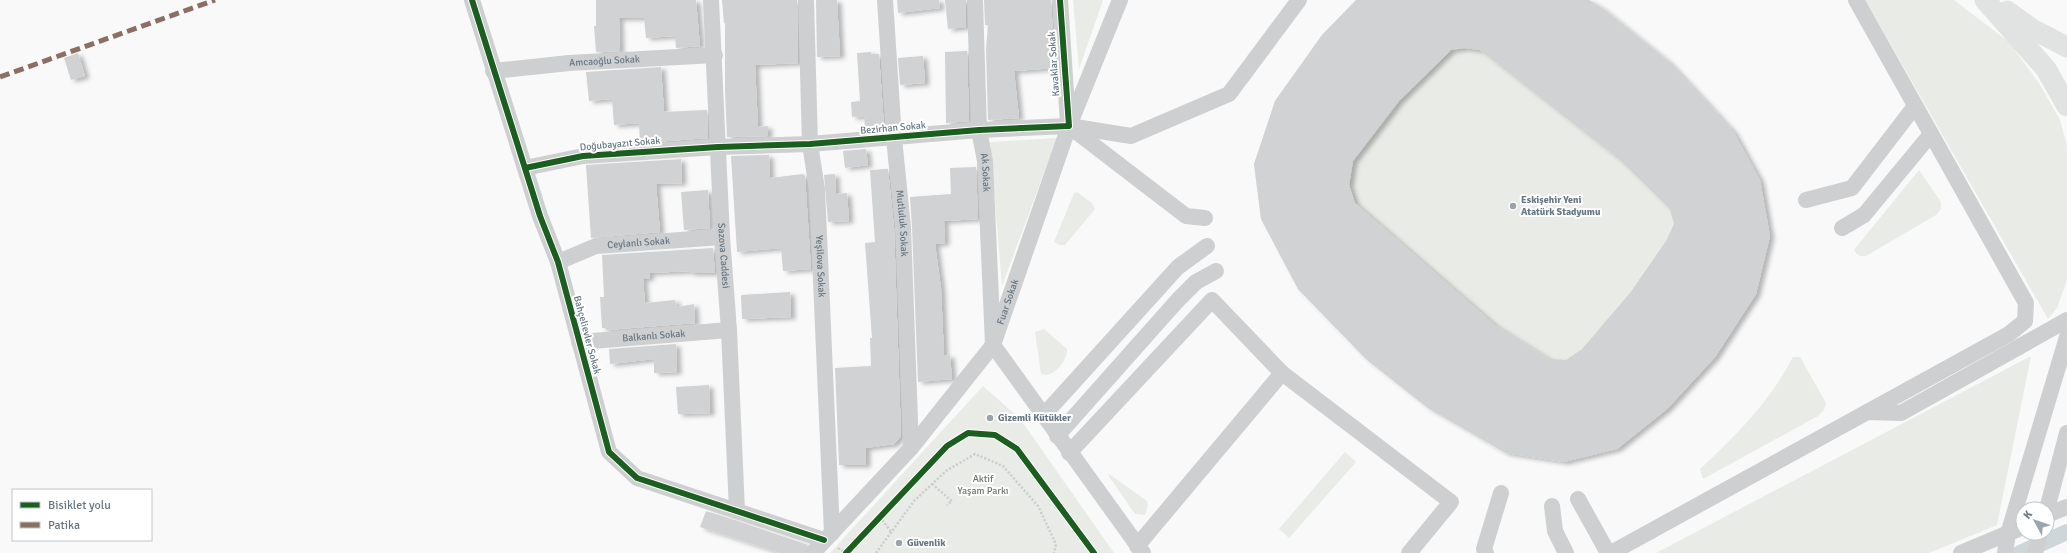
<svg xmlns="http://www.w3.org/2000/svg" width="2067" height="553" viewBox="0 0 2067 553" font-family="Signika,sans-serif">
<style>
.green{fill:#e8ebe6}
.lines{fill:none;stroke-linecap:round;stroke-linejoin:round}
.canal{stroke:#ced6d9;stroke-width:16}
.building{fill:#d0d2d3;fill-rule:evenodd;filter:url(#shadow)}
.path{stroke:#cbcccd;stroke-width:2.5;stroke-dasharray:2 2;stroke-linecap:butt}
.minor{stroke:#cecfd0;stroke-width:16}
.major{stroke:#e1e2e2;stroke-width:21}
.quiet{stroke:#8d6e63;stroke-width:5;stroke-dasharray:10 5;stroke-linecap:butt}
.cycleway-casing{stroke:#fff;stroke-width:8}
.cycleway{stroke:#1b5e20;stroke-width:6}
.poi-dot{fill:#99a4ac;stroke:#fff;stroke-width:1.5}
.labels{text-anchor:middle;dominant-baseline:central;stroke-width:4;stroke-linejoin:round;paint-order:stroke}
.street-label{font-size:10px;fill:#657683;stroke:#fff}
.poi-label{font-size:10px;font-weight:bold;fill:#657683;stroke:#fff;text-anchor:start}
.park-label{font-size:10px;fill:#687a64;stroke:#fff}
</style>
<defs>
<filter id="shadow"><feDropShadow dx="4.5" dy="2.5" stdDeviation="2" flood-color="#0004"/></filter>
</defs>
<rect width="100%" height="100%" fill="#f9f9f9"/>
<g class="green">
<polygon points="1073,0 1103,0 1079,69"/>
<polygon points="1356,0 1589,0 1602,8 1669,62 1733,131 1760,180 1770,236 1756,294 1667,409 1617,449 1564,462 1506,453 1428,408 1366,359 1298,289 1261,219 1254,164 1275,101 1322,35"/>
<polygon points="1865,0 1954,0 2009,42 2039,83 2060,120 2067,145 2067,280 2057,308 2048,319"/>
<polygon points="1057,138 1002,286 990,142"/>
<path d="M1919,170L1941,202V209L1936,215L1866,256C1859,257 1857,255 1854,250Z"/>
<polygon points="1077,192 1092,203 1095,209 1065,245 1059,245 1054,242 1074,193"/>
<path d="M1044,329L1067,349C1068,360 1053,379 1041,374L1035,332Z"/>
<polygon points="2031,356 1997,525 1929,553 1656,553"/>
<path d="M1793,357H1800L1826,403L1824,410L1818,416L1703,479L1700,469C1736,436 1771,400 1793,357Z"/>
<polygon points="983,386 1021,420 1114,553 830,553"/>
<polygon points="1345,452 1356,462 1289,538 1279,529"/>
<polygon points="1109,474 1147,501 1148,505 1145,515 1135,514 1108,475"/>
</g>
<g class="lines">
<polyline class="canal" points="2020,553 2067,532"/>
</g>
<g class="building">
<polygon points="596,0 696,0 700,46 676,48 675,36 646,38 644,18 619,18 620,51 596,52 594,26 596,26"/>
<polygon points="722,0 797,0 798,63 755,65 758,127 768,126 768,136 727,137 725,91 725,23 724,23"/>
<polygon points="816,0 837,0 840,56 817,57"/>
<polygon points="897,0 939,0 940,8 898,13"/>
<polygon points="945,0 966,0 966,27 948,29"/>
<polygon points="984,0 1051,0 1055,68 1014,71 1019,118 988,120 986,49 988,25 985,25"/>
<path d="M1356,0H1589L1602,8L1669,62L1733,131L1760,180L1770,236L1756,294L1715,357L1667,409L1617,449L1564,462L1506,453L1428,408L1366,359L1298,289L1261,219L1254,164L1275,101L1322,35ZM1464,48L1480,50L1620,160L1670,209L1674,224L1666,241L1630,293L1582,349L1566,360L1549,359L1495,325L1355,203L1349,185L1353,161L1399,101L1451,50Z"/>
<polygon points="967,51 969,121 946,123 945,52"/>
<polygon points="871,52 871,54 879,54 884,127 865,128 864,116 852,117 851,102 860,101 857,53"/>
<polygon points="78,53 85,76 71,80 64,58"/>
<polygon points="923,56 925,83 900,85 898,58"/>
<polygon points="661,67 664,112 707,110 708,138 640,143 639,123 614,125 612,99 589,101 586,72"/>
<polygon points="866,149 868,165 845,168 843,151"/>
<polygon points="769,155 770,178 803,174 805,176 811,269 783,271 781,248 737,252 731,156"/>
<polygon points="681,159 682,183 656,184 660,232 591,238 586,165"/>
<polygon points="976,167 978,219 944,221 945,243 935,244 941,288 944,356 950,355 952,379 918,382 912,227 910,197 951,194 950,168"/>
<polygon points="888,169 894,228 901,436 894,444 866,448 866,465 839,465 835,368 871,366 870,338 872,338 865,243 875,242 870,170"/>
<polygon points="835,174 836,194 847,193 849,221 828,222 824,175"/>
<polygon points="708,190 710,228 684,230 681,192"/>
<polygon points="713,248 715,273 690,273 690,271 649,273 650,278 643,279 645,303 675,300 677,307 694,304 695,323 606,330 606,328 602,328 600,297 604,297 602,255"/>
<polygon points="790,292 791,317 742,319 741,295"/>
<polygon points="676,344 677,372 654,373 654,359 610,364 609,349"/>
<polygon points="709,385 710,413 678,414 676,387"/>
<polygon points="706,511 735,520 808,545 804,553 780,553 700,527"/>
</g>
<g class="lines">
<g class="path">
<polyline points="932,484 952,501 947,505"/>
<polyline points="880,517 892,533"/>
<polyline points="838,548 846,553"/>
<polyline points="876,553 914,501 946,471 975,454 1003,466 1038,506 1056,544 1054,553"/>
</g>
<g class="minor">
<polyline points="472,0 540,216 558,262 609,452 637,478 824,540"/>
<path id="s1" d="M711,0L722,237L729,330L737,511"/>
<path id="s2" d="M806,0L810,144L817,189L832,533"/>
<path id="s3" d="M885,0L894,138L903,227L911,448"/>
<path id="s4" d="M975,0L979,130L985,161L993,345L1143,553"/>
<polyline points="1060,0 1068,123"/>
<path id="s5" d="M493,71L569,63L715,55"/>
<polyline points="1070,127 1186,216 1205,218"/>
<polyline points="525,168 583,156 718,147 810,144 979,130 1069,126 1131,136 1229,94 1299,0"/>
<polyline points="1806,200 1852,188 1915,106"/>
<polyline points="1842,228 1864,215 1931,134"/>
<path id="s6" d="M558,262L596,246L722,237"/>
<path id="s7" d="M579,342L729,330"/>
<polyline points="1867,412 1901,413 2067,320"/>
<polyline points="1043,416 1178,267 1207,246"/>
<polyline points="1057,436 1177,301 1196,282 1216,271"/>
<polyline points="1069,453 1212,300 1282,373 1451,502 1409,553"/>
<polyline points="1578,499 1608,553"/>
<polyline points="1552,506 1555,531 1566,553"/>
<polyline points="2047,509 2067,433"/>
<polyline points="2047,515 2067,507"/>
<polyline points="1137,546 1282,373"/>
<path id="s8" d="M813,553L911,448L993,345L1069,126L1120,0"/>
<polyline points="1486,553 1484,549 1501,493"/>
<polyline points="1611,553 2009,334 2025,321 2026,303 1856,0"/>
<polyline points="1961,553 2023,527"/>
<polyline points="2005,553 2008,534 2067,337"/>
<polyline points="2035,553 2040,533"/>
</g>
<g class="major">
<polyline points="1985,0 2046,69 2067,106"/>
<polyline points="2007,11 2032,29 2067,47"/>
</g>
<polyline class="quiet" points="0,77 215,0"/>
<defs>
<g id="cycleway">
<polyline points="472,0 540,216 558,262 609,452 637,478 824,540"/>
<polyline points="525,168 583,156 718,147 810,144 979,130 1069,126 1060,0"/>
<polyline points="846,553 947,446 968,433 995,435 1017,449 1094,553"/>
</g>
</defs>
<use href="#cycleway" class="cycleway-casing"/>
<use href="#cycleway" class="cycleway"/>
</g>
<g class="poi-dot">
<circle cx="1513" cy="206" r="4"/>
<circle cx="990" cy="418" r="4"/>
<circle cx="899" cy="543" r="4"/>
</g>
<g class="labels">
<g class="street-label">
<text stroke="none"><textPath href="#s5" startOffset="112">Amcaoğlu Sokak</textPath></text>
<text transform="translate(1054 64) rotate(-94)">Kavaklar Sokak</text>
<text transform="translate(893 128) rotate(-5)">Bezirhan Sokak</text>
<text transform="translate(620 144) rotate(-5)">Doğubayazıt Sokak</text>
<text stroke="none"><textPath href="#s4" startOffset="173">Ak Sokak</textPath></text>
<text stroke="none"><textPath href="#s3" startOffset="224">Mutluluk Sokak</textPath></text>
<text stroke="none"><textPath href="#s6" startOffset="84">Ceylanlı Sokak</textPath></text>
<text stroke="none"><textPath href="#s1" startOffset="256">Sazova Caddesi</textPath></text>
<text stroke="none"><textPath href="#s2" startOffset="267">Yeşilova Sokak</textPath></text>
<text stroke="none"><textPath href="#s8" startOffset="321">Fuar Sokak</textPath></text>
<text transform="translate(587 335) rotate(75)">Bahçelievler Sokak</text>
<text stroke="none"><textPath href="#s7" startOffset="75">Balkanlı Sokak</textPath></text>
</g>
<g class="poi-label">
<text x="1521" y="200">Eskişehir Yeni<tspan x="1521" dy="12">Atatürk Stadyumu</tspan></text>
<text x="998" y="418">Gizemli Kütükler</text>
<text x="907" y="543">Güvenlik</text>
</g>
<g class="park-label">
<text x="983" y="479">Aktif<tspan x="983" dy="12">Yaşam Parkı</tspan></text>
</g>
</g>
<rect x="12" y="489" width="140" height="52" fill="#ffffff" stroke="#c1c8cd"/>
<rect x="20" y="502" width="20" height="6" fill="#1b5e20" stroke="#c1c8cd"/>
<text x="48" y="509" font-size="12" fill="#657683">Bisiklet yolu</text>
<rect x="20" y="522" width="20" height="6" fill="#8d6e63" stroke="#c1c8cd"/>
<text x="48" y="529" font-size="12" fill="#657683">Patika</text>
<g transform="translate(2035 521) rotate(310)"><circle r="19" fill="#ffffff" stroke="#c1c8cd"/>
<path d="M0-3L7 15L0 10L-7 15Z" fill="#99a4ac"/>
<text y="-6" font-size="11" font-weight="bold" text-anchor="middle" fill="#657683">K</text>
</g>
</svg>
